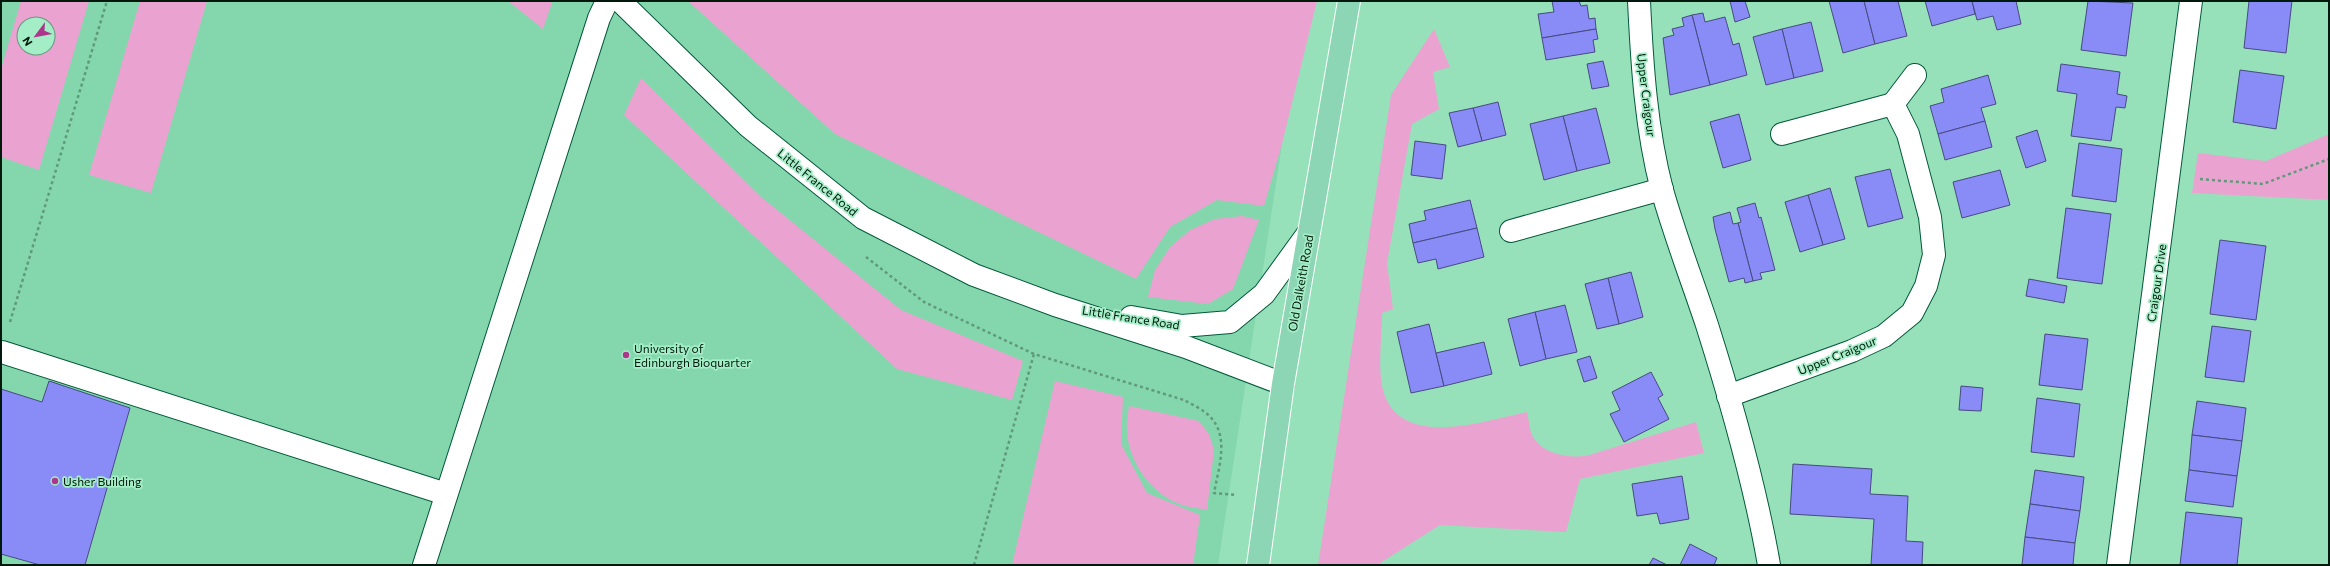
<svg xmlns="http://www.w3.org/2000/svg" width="2330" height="566" viewBox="0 0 2330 566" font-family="Commissioner,sans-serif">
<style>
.built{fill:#84d7ad;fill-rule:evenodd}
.green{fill:#eaa3d0;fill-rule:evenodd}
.building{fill:#898bf6;stroke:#484a82}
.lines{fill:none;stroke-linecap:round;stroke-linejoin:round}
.minor-casing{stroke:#005939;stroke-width:24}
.major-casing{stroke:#fff;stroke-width:24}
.path{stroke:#60997b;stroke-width:2.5;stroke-dasharray:3 3;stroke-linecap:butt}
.minor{stroke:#fff;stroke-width:22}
.major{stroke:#8cd6b6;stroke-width:22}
.poi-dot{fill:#ad368c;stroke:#a4eec7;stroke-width:1.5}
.labels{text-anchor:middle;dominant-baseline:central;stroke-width:3.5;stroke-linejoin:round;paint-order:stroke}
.street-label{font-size:12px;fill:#00190c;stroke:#a4eec7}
.poi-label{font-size:12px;fill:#00190c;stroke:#a4eec7;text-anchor:start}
</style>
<rect width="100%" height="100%" fill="#97e1ba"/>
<path class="built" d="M1,1H904L1282,144L1218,565H1ZM24,24H48V48H24Z"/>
<g class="green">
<path d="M21,1H89L39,170L1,157V69ZM24,24H48V48H24Z"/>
<polygon points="140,1 207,1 151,193 89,175"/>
<polygon points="508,1 549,1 552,3 543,29"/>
<polygon points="688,1 1317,1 1282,144 1264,206 1217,200 1170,227 1136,279 835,134"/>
<path d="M1434,29L1450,67L1433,72L1439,109L1412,124L1387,263L1393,309L1382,313C1382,336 1378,363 1382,386C1396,452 1483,421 1527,412C1529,419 1529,428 1532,435C1542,454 1567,458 1586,456L1696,422L1704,453L1580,479L1566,532L1440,525L1377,565H1318L1391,95Z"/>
<polygon points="641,78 761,197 901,310 1023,361 1012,400 897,369 624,115"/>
<polygon points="2329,134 2329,200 2192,193 2198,153 2266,161"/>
<polygon points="1242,216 1259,220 1233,289 1208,304 1148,297 1155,270 1170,247 1190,230 1215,219"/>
<polygon points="1055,381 1123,397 1121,444 1147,493 1200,515 1193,565 1012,565"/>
<path d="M1129,406L1199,421L1209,434L1214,450L1207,510C1199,508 1190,508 1182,505C1152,495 1128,462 1127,430C1126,422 1128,414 1129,406Z"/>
</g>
<g class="building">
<polygon points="1552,1 1579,1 1581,6 1587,5 1589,19 1595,18 1596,29 1542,38 1538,14 1554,12"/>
<polygon points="1730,1 1745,1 1750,17 1735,22"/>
<polygon points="1829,1 1864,1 1875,44 1843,53"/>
<polygon points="1864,1 1898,1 1907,36 1875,44"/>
<polygon points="1925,1 1972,1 1975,14 1932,26"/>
<polygon points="1972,1 2016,1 2021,24 1997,30 1993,16 1977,20"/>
<polygon points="2088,1 2133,3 2126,56 2081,50"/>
<polygon points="2249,1 2292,1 2286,53 2244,48"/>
<polygon points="1703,13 1705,22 1725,17 1733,45 1739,43 1747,75 1710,85 1692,15"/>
<polygon points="1692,15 1710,85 1670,95 1663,38 1674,35 1672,29 1684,26 1682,18"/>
<polygon points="1811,22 1823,71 1794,78 1782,29"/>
<polygon points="1596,29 1598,39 1593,40 1595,52 1546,60 1542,38"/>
<polygon points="1782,29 1794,78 1766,85 1753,37"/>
<polygon points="1603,61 1609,86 1592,89 1587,64"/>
<polygon points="2061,64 2120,72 2117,94 2127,96 2125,108 2116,107 2111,141 2071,136 2077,94 2057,91"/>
<polygon points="2240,70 2284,76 2276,129 2233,122"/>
<polygon points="1988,75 1996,104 1981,108 1985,121 1938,134 1930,106 1944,102 1941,89"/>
<polygon points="1498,102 1506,135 1482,141 1473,108"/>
<polygon points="1473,108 1482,141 1458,147 1449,113"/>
<polygon points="1596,108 1610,163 1577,171 1563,116"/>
<polygon points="1739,114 1751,160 1723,168 1710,122"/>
<polygon points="1563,116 1577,171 1544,180 1530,124"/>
<polygon points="1985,121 1992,147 1945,160 1938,134"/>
<polygon points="2037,130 2046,161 2026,168 2016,137"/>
<polygon points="1415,141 1446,145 1442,179 1411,175"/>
<polygon points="2079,143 2122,149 2116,202 2072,196"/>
<polygon points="1890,169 1903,218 1868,227 1855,177"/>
<polygon points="2000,170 2010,205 1962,218 1953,182"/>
<polygon points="1830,188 1845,239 1823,245 1808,195"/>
<polygon points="1808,195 1823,245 1800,252 1785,202"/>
<polygon points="1470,200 1477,228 1413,243 1409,224 1426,220 1424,211"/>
<polygon points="1755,203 1759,218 1761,217 1775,270 1760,273 1762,279 1753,281 1738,223 1741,222 1737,208"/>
<polygon points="2066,208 2111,214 2102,284 2057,278"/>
<polygon points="1730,212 1733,224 1738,223 1753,281 1745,283 1744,278 1729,282 1715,229 1713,217"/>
<polygon points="1477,228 1484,257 1438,269 1436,259 1418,263 1413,243"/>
<polygon points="2220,240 2266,246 2256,320 2210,314"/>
<polygon points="1631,272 1643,317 1619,324 1608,278"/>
<polygon points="1608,278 1619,324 1597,329 1585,284"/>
<polygon points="2029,279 2067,286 2064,303 2026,296"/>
<polygon points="1565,305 1577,352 1546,359 1535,312"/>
<polygon points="1535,312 1546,359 1520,366 1508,319"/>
<polygon points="1429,324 1444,386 1411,393 1397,332"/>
<polygon points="2212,326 2251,331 2244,382 2205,377"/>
<polygon points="2045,334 2088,339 2082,390 2039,385"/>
<polygon points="1484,342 1492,374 1444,386 1436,353"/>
<polygon points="1590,356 1597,378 1584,382 1577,360"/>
<polygon points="1651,372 1663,395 1658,398 1669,419 1624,442 1610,414 1620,410 1612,392"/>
<polygon points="49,381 130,408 85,565 40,565 1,554 1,389 42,402"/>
<polygon points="1961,386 1983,388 1981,411 1959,410"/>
<polygon points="2037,398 2080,404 2074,457 2031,452"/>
<polygon points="2197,401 2246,408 2242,441 2192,435"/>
<polygon points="2192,435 2242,441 2237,476 2189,470"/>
<polygon points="1793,464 1872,469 1870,494 1908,496 1906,541 1923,542 1922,565 1871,565 1874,519 1790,514"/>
<polygon points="2035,470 2084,477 2080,511 2030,504"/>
<polygon points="2189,470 2237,476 2233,507 2185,501"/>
<polygon points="1682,476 1689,519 1660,524 1657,513 1637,516 1632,484"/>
<polygon points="2030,504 2080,511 2075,543 2025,537"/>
<polygon points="2186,512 2242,518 2237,565 2180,565"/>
<polygon points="2025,537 2075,543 2073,565 2022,565"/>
<polygon points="1690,544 1717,558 1714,565 1680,565"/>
<polygon points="1653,558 1667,565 1649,565"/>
</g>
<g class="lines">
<defs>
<g id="minor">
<polyline points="620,1 748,126 863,218 974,275 1055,305 1186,347 1283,384"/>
<path d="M1639,1C1642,64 1646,129 1662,190C1675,236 1692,280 1707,325C1732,404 1755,484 1769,565"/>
<polyline points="1893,104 1915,75"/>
<polyline points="1511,231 1662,189"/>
<polyline points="1131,317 1182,326 1230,322 1264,294 1309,232"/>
<polyline points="2,352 446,494"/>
<polyline points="1728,396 1852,351 1884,336 1912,313 1926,286 1934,255 1930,217 1908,134 1893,104 1782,134"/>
<polyline points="424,565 599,18 607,1"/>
<polyline points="2118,565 2191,1"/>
</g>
<polyline id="major" points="1258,565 1283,384 1349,1"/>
</defs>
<use href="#minor" class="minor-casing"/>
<use href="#major" class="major-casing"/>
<g class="path">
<polyline points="2200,179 2263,184 2329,159"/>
<path d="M866,257L924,302L1034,354L1184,400C1191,404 1200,408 1206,413C1231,433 1219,466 1214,493L1236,495"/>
<polyline points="10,322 107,1"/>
<polyline points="974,565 1034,354"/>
</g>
<use href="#minor" class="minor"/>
<use href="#major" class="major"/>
</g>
<g class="poi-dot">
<circle cx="626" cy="355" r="4"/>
<circle cx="55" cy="481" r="4"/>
</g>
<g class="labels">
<g class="street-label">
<text transform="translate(1647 95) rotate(83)">Upper Craigour</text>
<text transform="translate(818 182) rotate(39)">Little France Road</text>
<text transform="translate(1300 283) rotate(-80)">Old Dalkeith Road</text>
<text transform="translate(2156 283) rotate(-82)">Craigour Drive</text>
<text transform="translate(1131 317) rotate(9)">Little France Road</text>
<text transform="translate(1837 355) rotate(-22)">Upper Craigour</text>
</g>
<g class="poi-label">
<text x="634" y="348">University of<tspan x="634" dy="14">Edinburgh Bioquarter</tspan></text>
<text x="63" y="481">Usher Building</text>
</g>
</g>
<rect width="2330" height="566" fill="none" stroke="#00190c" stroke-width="4"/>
<g transform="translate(36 36) rotate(238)"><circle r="19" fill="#a4eec7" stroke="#62997c"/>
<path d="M0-3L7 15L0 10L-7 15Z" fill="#ad368c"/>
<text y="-6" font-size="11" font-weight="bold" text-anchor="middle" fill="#00190c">N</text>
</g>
</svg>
